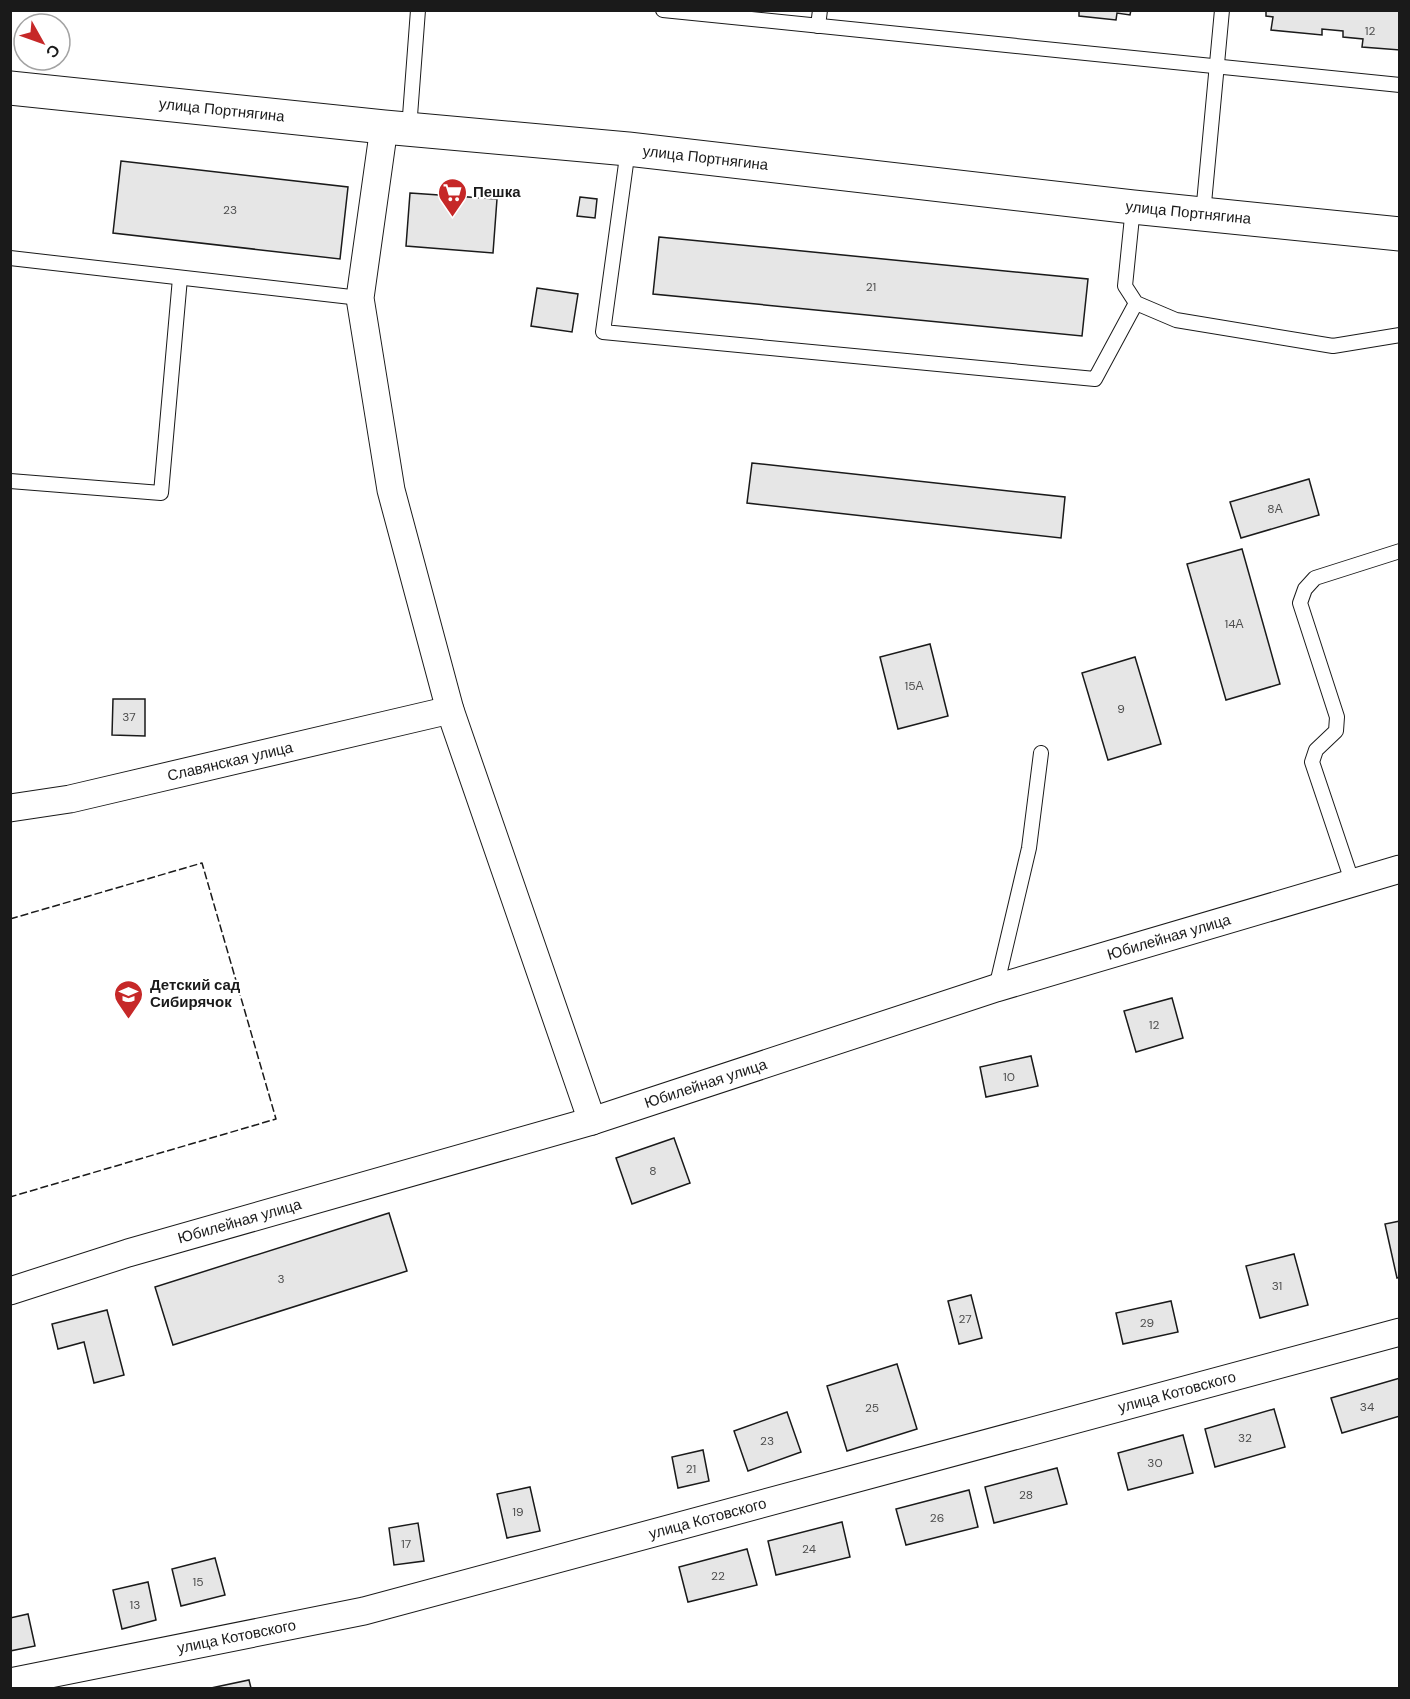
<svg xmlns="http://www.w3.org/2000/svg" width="1410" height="1699" viewBox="0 0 1410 1699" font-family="'DM Sans',sans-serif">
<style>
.building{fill:#e6e6e6;stroke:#1a1a1a;stroke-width:1.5}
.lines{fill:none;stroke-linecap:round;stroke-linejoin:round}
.lane-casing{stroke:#1a1a1a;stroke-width:16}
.street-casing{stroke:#1a1a1a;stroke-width:29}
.primary-casing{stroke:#1a1a1a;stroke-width:35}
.lane{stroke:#fff;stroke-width:14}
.street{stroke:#fff;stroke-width:27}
.primary{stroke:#fff;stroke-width:33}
.fence{stroke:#1a1a1a;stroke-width:1.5;stroke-dasharray:8 3;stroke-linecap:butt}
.labels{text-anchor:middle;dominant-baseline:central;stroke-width:4.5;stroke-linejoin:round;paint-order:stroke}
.number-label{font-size:12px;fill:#4d4d4d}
.street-label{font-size:15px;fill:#1a1a1a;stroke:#fff}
.poi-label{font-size:15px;font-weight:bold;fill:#1a1a1a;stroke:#fff;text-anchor:start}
</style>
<rect width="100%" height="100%" fill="#fff"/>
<g class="building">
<polygon points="1079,10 1131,10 1130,15 1117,13 1116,20 1079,16"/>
<polygon points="1266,10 1400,10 1400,50 1362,47 1363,39 1343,37 1343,31 1322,29 1322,35 1271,30 1273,17 1266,16"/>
<polygon points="121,161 348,187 340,259 113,233"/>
<polygon points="410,193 497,199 493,253 406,246"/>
<polygon points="580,197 597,199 595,218 577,216"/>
<polygon points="659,237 1088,279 1082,336 653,294"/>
<polygon points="537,288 578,294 572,332 531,326"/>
<polygon points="752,463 1065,497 1061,538 747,503"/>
<polygon points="1309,479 1319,515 1241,538 1230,502"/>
<polygon points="1242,549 1280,684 1226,700 1187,564"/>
<polygon points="930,644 948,716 898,729 880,657"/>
<polygon points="1135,657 1161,744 1108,760 1082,673"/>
<polygon points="113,699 145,699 145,736 112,735"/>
<polygon points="1172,998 1183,1038 1136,1052 1124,1011"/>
<polygon points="1031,1056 1038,1086 986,1097 980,1067"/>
<polygon points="674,1138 690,1183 632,1204 616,1158"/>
<polygon points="389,1213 407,1271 173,1345 155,1287"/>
<polygon points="1400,1221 1400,1277 1397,1278 1385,1224"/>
<polygon points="1294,1254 1308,1305 1260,1318 1246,1266"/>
<polygon points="971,1295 982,1338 959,1344 948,1301"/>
<polygon points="1171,1301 1178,1332 1123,1344 1116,1313"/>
<polygon points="107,1310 124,1375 94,1383 84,1342 58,1349 52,1324"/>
<polygon points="897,1364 917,1429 847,1451 827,1386"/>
<polygon points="1400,1378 1400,1416 1342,1433 1331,1398"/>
<polygon points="1274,1409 1285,1447 1215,1467 1205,1429"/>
<polygon points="787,1412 801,1452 748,1471 734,1431"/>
<polygon points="1183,1435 1193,1473 1128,1490 1118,1453"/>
<polygon points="703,1450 709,1481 678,1488 672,1457"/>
<polygon points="1057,1468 1067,1504 994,1523 985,1487"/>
<polygon points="530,1487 540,1531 507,1538 497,1494"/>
<polygon points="969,1490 978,1527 906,1545 896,1509"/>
<polygon points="842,1522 850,1557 776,1575 768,1541"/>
<polygon points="418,1523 424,1561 394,1565 389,1528"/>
<polygon points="747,1549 757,1585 688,1602 679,1567"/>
<polygon points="215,1558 225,1595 181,1606 172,1569"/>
<polygon points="148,1582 156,1620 122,1629 113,1590"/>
<polygon points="28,1614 35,1646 10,1651 10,1618"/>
<polygon points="249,1680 251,1688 211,1688"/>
</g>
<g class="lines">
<defs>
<g id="lane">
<polyline points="663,10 1400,85"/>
<polyline points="818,26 820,10"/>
<polyline points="409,129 418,10"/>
<polyline points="628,149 603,332 1095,379 1136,303"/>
<polyline points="1133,207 1125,286 1136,303 1176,320 1333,346 1400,335"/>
<polyline points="1203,214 1222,10"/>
<polyline points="10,258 360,298"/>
<polyline points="10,481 161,493 180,278"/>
<polyline points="1353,884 1312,762 1316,750 1336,731 1337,717 1300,603 1305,589 1315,578 1400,551"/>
<polyline points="996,988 1029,848 1041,753"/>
</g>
<g id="street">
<polyline points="384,127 360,298 391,490 450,710 592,1121"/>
<path id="s1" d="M10,808L70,799L450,710"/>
<path id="s2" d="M10,1291L128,1253L592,1121L996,988L1400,869"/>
<path id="s3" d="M10,1682L364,1611L1400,1332"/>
</g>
<g id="primary">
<path id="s4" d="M10,88L384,127L628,149L1133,207L1400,234"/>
</g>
</defs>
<use href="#lane" class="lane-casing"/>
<use href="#street" class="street-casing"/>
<use href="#primary" class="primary-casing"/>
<use href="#lane" class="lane"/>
<use href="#street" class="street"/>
<use href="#primary" class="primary"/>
<polyline class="fence" points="10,919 202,863 276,1119 10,1197"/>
</g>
<defs>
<symbol id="supermarket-pin" viewBox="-11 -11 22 30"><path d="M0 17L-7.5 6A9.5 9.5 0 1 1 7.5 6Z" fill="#c62828" stroke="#fff"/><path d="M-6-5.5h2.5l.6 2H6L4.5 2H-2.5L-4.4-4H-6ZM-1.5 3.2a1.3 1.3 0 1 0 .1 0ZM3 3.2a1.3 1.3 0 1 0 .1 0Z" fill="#fff"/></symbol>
<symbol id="school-pin" viewBox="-11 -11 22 30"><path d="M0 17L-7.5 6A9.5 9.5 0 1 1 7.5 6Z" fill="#c62828" stroke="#fff"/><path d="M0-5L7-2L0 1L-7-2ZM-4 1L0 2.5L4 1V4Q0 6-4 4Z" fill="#fff"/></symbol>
</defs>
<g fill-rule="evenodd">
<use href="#supermarket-pin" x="436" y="176" width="33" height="45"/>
<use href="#school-pin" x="112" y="978" width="33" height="45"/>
</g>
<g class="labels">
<g class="number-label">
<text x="1370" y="31">12</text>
<text x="230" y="210">23</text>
<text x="871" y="287">21</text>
<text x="1275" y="509">8А</text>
<text x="1234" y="624">14А</text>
<text x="914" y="686">15А</text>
<text x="1121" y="709">9</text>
<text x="129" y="717">37</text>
<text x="1154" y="1025">12</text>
<text x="1009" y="1077">10</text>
<text x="653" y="1171">8</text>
<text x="281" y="1279">3</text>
<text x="1277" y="1286">31</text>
<text x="965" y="1319">27</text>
<text x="1147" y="1323">29</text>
<text x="1367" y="1407">34</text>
<text x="872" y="1408">25</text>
<text x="1245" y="1438">32</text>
<text x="767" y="1441">23</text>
<text x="1155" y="1463">30</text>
<text x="691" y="1469">21</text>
<text x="1026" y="1495">28</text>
<text x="518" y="1512">19</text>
<text x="937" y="1518">26</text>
<text x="406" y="1544">17</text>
<text x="809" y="1549">24</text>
<text x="718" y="1576">22</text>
<text x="198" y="1582">15</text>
<text x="135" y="1605">13</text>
</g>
<g class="street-label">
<text stroke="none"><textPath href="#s4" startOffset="213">улица Портнягина</textPath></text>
<text stroke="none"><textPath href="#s4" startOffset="699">улица Портнягина</textPath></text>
<text stroke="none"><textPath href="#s4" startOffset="1185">улица Портнягина</textPath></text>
<text stroke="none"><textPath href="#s1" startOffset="225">Славянская улица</textPath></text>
<text stroke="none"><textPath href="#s2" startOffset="1212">Юбилейная улица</textPath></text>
<text stroke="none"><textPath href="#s2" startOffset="726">Юбилейная улица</textPath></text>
<text stroke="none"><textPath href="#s2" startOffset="240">Юбилейная улица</textPath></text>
<text stroke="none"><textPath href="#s3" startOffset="1203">улица Котовского</textPath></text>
<text stroke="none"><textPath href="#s3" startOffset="717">улица Котовского</textPath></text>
<text stroke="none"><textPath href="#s3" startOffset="231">улица Котовского</textPath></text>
</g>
<g class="poi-label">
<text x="473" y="192">Пешка</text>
<text x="150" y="985">Детский сад<tspan x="150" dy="17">Сибирячок</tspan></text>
</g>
</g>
<rect width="1410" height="1699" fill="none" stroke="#1a1a1a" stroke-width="24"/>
<g transform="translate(42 42) rotate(130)"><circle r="28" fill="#ffffff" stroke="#a3a3a3" stroke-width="1.5"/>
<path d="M0-4.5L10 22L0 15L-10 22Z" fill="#c62828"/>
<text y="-9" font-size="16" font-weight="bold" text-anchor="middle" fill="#1a1a1a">С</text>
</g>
</svg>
